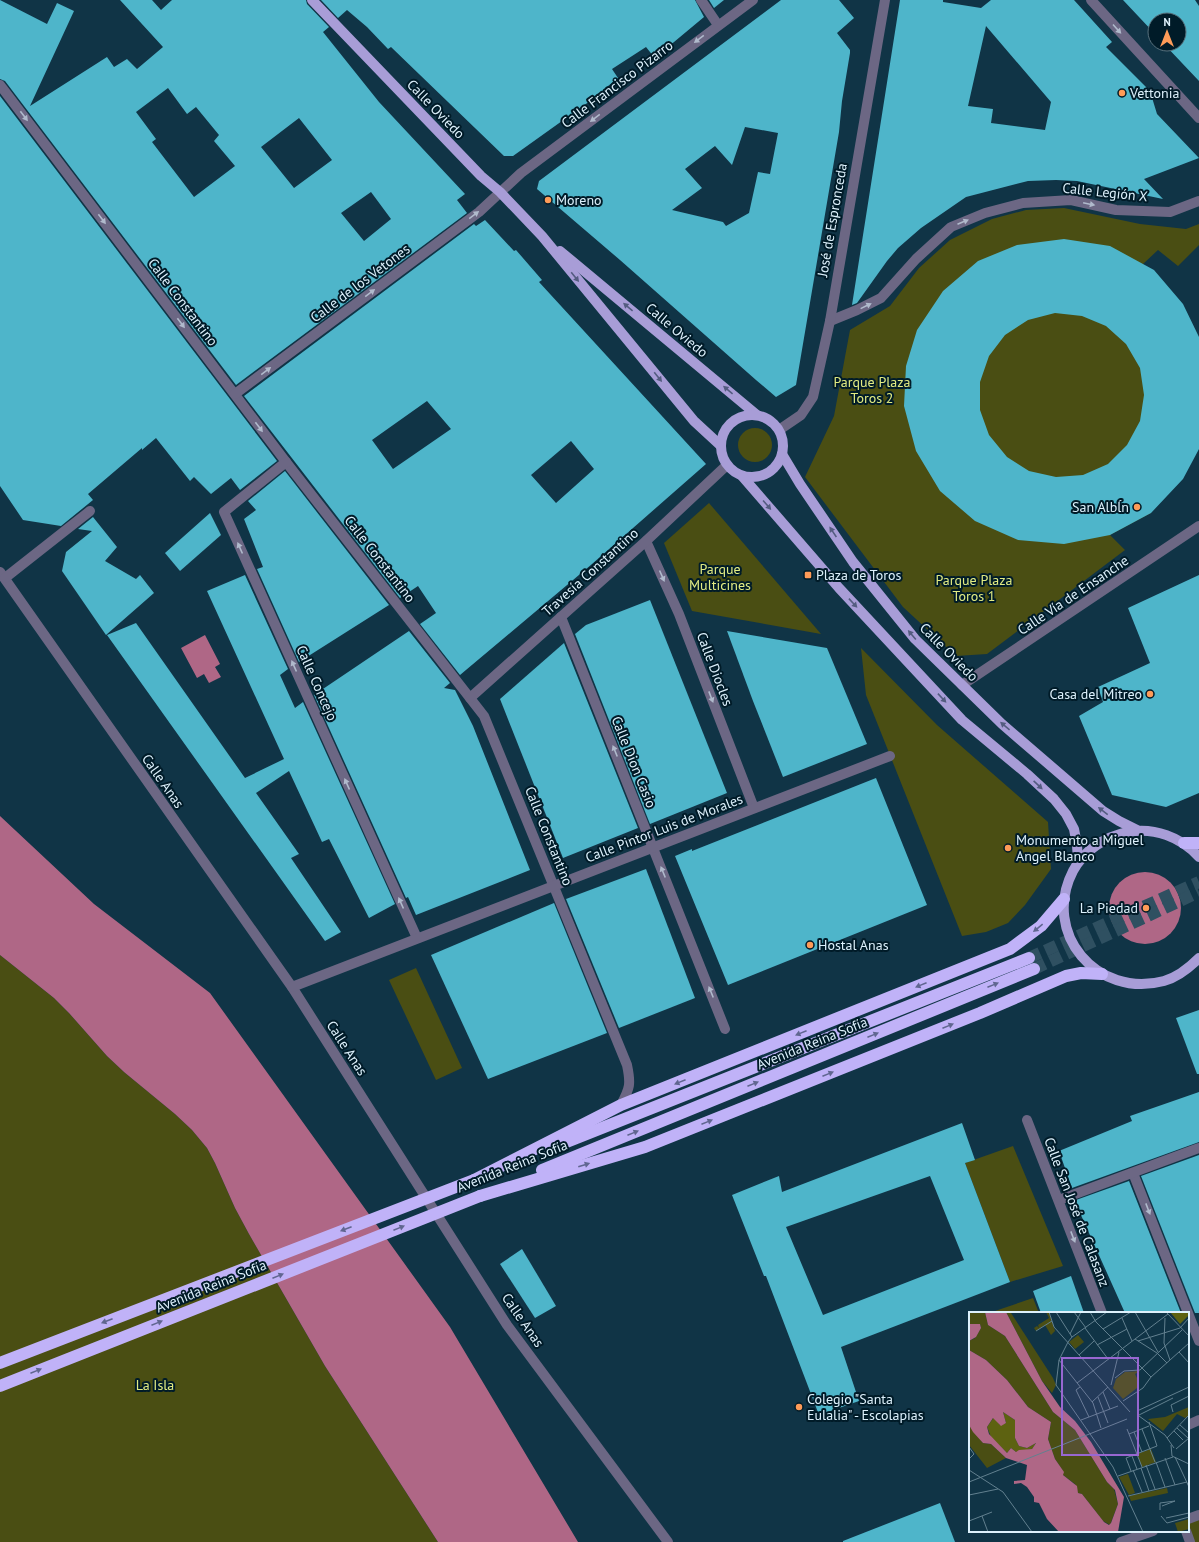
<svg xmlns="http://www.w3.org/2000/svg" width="1199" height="1542" viewBox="0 0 1199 1542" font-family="'PT Sans',sans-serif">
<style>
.green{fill:#4a4e13}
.water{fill:#af6786}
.building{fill:#4eb5ca;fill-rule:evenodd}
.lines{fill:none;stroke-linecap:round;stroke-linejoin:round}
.highway-tunnel{stroke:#2f5061;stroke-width:12;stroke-dasharray:12 6;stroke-linecap:butt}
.minor{stroke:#6c6784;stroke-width:10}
.major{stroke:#a89dd7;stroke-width:10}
.highway{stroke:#c0b2f8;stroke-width:12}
.highway-bridge{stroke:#c0b2f8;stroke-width:12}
.oneway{fill:#b0bacc}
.oneway2{fill:#545c80}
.oneway3{fill:#606690}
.poi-dot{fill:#fe9b58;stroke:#001b28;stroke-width:1.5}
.labels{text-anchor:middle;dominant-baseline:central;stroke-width:4;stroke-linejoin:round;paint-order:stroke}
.street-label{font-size:14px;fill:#ddf1fc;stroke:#001b28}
.poi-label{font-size:14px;fill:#ddf1fc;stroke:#001b28;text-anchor:start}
.park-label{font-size:14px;fill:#e2ec83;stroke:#001b28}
.inset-road{fill:none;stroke:#62808f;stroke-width:1}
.view{fill:#9867d1;fill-opacity:0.15;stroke:#9867d1;stroke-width:2}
.inset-edge{fill:none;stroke:#ddf1fc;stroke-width:2}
</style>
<rect width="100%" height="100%" fill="#103446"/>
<g class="green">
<polygon points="1064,208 1140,224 1186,229 1199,224 1199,245 1178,266 1158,250 1143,264 1151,513 1110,535 1125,550 987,654 956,656 903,607 805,477 834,416 850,330 890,306 919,268 950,240 992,219 1026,210"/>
<circle cx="755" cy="445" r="17"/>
<polygon points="709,503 821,634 692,611 664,543"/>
<polygon points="861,648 937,725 1048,822 1051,869 1025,905 1008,923 986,932 962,936 866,695"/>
<polygon points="0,955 54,998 69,1013 107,1056 124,1072 175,1114 192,1130 207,1148 215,1163 235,1208 249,1234 325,1366 438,1542 0,1542"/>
<polygon points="416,968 462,1068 436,1080 389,980"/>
<polygon points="1013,1146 1063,1266 1010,1282 965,1163"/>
<polygon points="1033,1298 1039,1313 996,1313 995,1311"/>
<polygon points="1199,1515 1199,1542 1190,1542 1188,1519"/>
</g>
<g class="water">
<polygon points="205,635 220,664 215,667 221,677 209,683 204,674 197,678 181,648"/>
<polygon points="0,816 94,904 210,993 450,1327 578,1542 438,1542 325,1366 249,1234 235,1208 215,1163 207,1148 192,1130 175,1114 124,1072 107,1056 69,1013 54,998 0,955"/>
<circle cx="1145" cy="908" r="36"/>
</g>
<g class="building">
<path d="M0,0L47,24L57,3L74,11L30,106L107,57L114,67L127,59L137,69L163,47L120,0H152L161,10L172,0H306L307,4L329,27L323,32L379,102L465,194L457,200L467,213L236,385L5,81L0,79ZM168,88L187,114L196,107L219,135L214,141L235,166L194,197L152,142L156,139L136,112ZM299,118L332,160L294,188L261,147ZM371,192L391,219L364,241L341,213Z"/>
<polygon points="321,0 695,0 704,17 662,52 654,57 646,47 612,69 618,78 603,90 604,91 513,156 504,156 391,47 388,49 367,27 347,10 338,18"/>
<polygon points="709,0 724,0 714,8"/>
<path d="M781,0H839L854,18L837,33L850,50V53L842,101L839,132L796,385L776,397L756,380L620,260L537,189L539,181ZM745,127L778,133L770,174L758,172L749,213L726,226L723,222L672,210L702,188L685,169L715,146L732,165Z"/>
<path d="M900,0H943V2L981,8L991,0H1074L1112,42L1106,47L1150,91L1157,114L1199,158L1144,179L1163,199L1077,181L1056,180L1028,181L966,197L921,228L898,248L887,261L857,303L852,305ZM986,26L1051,102L1045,130L991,123L993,109L968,106Z"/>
<polygon points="1123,0 1195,0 1199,6 1199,81 1164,44 1179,44 1179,20 1155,20 1155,34"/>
<polygon points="0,96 277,461 240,490 231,478 211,494 194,477 190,481 156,438 142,450 142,448 88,494 93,500 61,526 23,520 0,486"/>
<path d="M485,220L514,251L516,250L542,280L539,282L706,464L592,564L460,675L420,624L436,613L418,586L400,598L244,396L474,224L476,226ZM427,401L451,429L393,469L372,440ZM571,441L594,469L556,503L531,475Z"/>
<path d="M1064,239L1110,246L1154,270L1183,304L1199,337V449L1183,479L1151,513L1110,535L1064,544L1018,540L975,521L940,491L916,451L904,406L906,366L917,330L943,291L978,261L1017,245ZM1055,313L1082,316L1106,326L1126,344L1140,368L1144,395L1140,421L1127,445L1108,464L1083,475L1056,477L1029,471L1007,457L989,435L980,410V382L989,356L1005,335L1028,320Z"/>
<polygon points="285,471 389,605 299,662 257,569 263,567 244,519 256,510 248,501"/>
<polygon points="210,513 221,535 180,571 165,553"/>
<polygon points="93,517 117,547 105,561 136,579 140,575 154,593 106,635 62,571 66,552 92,531 78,529"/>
<polygon points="245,575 288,669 280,675 295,708 303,702 395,904 369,918 329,839 322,842 289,771 256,793 299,854 291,858 341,932 325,941 107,635 136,623 245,778 284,759 207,591"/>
<polygon points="1199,575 1199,793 1166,807 1112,795 1079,716 1103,702 1098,687 1150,663 1128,608"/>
<polygon points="650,600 727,793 650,824 575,634 586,625"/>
<polygon points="409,631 450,683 444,688 455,690 473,726 530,870 416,915 408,897 406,898 314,695"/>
<polygon points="727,631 827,648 867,744 783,777 753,701"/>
<polygon points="564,643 638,828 563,858 500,699"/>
<polygon points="876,778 927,905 728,985 675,856 692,849 692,851"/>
<polygon points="646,869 695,998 619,1028 566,899"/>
<polygon points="554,903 607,1033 488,1079 431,955"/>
<polygon points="1199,1010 1199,1074 1197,1074 1176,1018"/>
<polygon points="1199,1092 1199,1142 1072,1188 1059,1151 1132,1121 1130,1116"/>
<path d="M962,1123L975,1160L965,1163L1010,1282L841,1347L859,1401L819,1415L766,1276H764L732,1195L779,1176L782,1192ZM930,1176L964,1260L823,1315L786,1227Z"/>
<polygon points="1199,1155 1199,1313 1195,1313 1141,1176"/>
<polygon points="1129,1181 1181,1313 1125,1313 1076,1204 1077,1204 1076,1200"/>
<polygon points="522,1249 556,1306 535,1318 500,1264"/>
<polygon points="1071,1276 1084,1313 1041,1313 1033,1291"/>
<polygon points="940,1503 955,1542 843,1542 843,1541"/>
</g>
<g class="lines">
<g class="highway-tunnel">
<polyline points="1029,958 1199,882"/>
<polyline points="1034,969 1199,892"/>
</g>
<g class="minor">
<polyline points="701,0 718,25"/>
<polyline points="1091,0 1199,118"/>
<path d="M0,85L286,462L484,716L627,1065C631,1084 630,1088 621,1105"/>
<polyline points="830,321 857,310 881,298 916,259 951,227 985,213 1023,203 1071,200 1116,210 1170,212 1199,201"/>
<polyline points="235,394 479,212 521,173 753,0"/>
<polyline points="779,430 801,415 813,397 830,321 885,0"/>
<polyline points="286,462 224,512 417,938"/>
<polyline points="646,541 679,614 754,808"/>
<polyline points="0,572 292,987 507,1325 668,1542"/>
<polyline points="5,578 90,511"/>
<polyline points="561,617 725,1029"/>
<polyline points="962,685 1199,526"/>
<polyline points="470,698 646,541 727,465"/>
<polyline points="292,987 890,756"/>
<polyline points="1027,1120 1102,1313"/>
<polyline points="1133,1173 1199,1341"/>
<polyline points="1059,1200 1199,1148"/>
<polyline points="1188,1425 1199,1420"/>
<polyline points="1188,1519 1199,1515"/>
<polyline points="1186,1531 1190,1542"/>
<polyline points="1121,1542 1153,1531"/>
</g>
<g class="major">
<polyline points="312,0 481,176 500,192 542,236 694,421 720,445"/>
<polyline points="560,251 757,415"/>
<circle cx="752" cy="446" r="31"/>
<polyline points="782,454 800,484 853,562 915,639 1002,724 1103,811 1119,821 1137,830"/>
<polyline points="742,476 839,588 962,720 1027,774 1054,799 1066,814 1074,829 1077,845 1078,862"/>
<path d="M1199,857C1181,837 1154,827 1128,832C1105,837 1084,850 1073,871C1041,933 1097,999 1164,981C1178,977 1189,968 1199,958"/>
</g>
<g class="highway">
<polyline points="1184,843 1199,843"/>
<polyline points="549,1149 1029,958"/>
<polyline points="542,1170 1034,969"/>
<polyline points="474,1180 621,1105 1010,949 1041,926 1064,899"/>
<polyline points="480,1196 645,1147 980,1013 1066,976 1081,973 1102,974"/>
</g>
<g class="highway-bridge">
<polyline points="0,1363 474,1180"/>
<polyline points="0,1386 480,1196"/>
</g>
</g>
<defs><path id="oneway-solid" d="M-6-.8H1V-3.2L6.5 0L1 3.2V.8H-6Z"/></defs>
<g class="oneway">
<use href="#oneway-solid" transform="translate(1117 29) rotate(48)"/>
<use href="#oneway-solid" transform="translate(699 39) rotate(143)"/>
<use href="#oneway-solid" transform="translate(24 116) rotate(53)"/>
<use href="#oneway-solid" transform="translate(595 118) rotate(143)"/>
<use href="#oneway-solid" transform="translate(1089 204) rotate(12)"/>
<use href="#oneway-solid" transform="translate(474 215) rotate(-37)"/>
<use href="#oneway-solid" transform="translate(102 219) rotate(53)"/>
<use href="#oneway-solid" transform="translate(963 222) rotate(-23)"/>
<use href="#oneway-solid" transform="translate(370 293) rotate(-37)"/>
<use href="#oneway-solid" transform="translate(866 306) rotate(-26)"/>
<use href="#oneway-solid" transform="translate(181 323) rotate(53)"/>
<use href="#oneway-solid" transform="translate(266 371) rotate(-37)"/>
<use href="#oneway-solid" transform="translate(259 427) rotate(53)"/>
<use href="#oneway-solid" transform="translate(240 548) rotate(-114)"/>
<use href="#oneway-solid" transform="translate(662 576) rotate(66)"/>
<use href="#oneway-solid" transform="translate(294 666) rotate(-114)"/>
<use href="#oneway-solid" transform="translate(711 697) rotate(69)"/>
<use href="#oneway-solid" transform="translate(615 751) rotate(-112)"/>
<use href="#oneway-solid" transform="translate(347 784) rotate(-114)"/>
<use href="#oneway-solid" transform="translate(663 872) rotate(-112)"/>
<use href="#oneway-solid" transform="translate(401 903) rotate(-114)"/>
<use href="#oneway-solid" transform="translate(711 992) rotate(-112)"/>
<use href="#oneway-solid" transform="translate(1148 1209) rotate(69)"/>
<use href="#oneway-solid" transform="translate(1073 1237) rotate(69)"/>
</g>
<g class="oneway2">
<use href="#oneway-solid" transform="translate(575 277) rotate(51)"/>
<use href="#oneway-solid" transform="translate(628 307) rotate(-140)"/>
<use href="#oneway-solid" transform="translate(658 377) rotate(51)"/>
<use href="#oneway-solid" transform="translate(728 390) rotate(-140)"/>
<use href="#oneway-solid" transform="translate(767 505) rotate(49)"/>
<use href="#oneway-solid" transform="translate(833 532) rotate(-124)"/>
<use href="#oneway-solid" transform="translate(853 603) rotate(47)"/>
<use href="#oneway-solid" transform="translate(912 635) rotate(-130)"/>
<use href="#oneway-solid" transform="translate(942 698) rotate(47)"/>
<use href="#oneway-solid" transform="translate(1005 726) rotate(-140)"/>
<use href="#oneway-solid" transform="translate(1038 785) rotate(43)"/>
<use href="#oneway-solid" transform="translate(1103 811) rotate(-142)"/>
</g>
<g class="oneway3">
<use href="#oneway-solid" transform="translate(1038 928) rotate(141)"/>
<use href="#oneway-solid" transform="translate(921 985) rotate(158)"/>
<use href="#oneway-solid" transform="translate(993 985) rotate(-22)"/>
<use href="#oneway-solid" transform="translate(948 1026) rotate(-22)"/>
<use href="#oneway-solid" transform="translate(801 1033) rotate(158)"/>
<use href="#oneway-solid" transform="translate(873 1035) rotate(-22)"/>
<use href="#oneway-solid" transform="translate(828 1074) rotate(-22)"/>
<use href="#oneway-solid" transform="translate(680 1082) rotate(158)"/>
<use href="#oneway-solid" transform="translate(753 1084) rotate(-22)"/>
<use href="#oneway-solid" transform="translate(707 1122) rotate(-22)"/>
<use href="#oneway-solid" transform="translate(633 1133) rotate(-22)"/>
<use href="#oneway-solid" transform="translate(584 1165) rotate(-17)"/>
<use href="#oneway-solid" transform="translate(399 1228) rotate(-22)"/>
<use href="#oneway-solid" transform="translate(346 1229) rotate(159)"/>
<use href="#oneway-solid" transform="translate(278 1276) rotate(-22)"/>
<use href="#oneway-solid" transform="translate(107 1321) rotate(159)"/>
<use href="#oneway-solid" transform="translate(157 1323) rotate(-22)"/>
<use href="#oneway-solid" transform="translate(36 1371) rotate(-22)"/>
</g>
<g class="poi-dot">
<circle cx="1122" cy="93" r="4"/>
<circle cx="548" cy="200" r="4"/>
<circle cx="1137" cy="507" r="4"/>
<rect x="804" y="571" width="8" height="8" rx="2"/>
<circle cx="1150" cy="694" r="4"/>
<circle cx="1008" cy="848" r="4"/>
<circle cx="1146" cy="908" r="4"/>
<circle cx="810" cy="945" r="4"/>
<circle cx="799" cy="1407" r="4"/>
</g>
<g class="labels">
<g class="street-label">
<text transform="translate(617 84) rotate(-37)">Calle Francisco Pizarro</text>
<text transform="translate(436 109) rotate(46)">Calle Oviedo</text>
<text transform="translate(1105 192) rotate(6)">Calle Legión X</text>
<text transform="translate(832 220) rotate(-80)">José de Espronceda</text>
<text transform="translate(360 283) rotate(-37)">Calle de los Vetones</text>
<text transform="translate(183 302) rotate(53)">Calle Constantino</text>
<text transform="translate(677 330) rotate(40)">Calle Oviedo</text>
<text transform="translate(380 559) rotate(52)">Calle Constantino</text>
<text transform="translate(590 572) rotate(-42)">Travesía Constantino</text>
<text transform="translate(1073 595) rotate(-34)">Calle Vía de Ensanche</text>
<text transform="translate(949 652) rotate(45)">Calle Oviedo</text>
<text transform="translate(715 669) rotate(69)">Calle Diocles</text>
<text transform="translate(317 683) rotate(66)">Calle Concejo</text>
<text transform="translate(634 762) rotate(68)">Calle Dion Casio</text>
<text transform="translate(163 781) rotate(55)">Calle Anas</text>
<text transform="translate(664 828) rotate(-21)">Calle Pintor Luis de Morales</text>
<text transform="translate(549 836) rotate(68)">Calle Constantino</text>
<text transform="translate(812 1043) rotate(-22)">Avenida Reina Sofía</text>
<text transform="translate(347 1048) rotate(57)">Calle Anas</text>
<text transform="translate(512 1166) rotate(-22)">Avenida Reina Sofía</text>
<text transform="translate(1077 1212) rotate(69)">Calle San José de Calasanz</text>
<text transform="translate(211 1286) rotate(-22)">Avenida Reina Sofía</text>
<text transform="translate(523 1320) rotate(55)">Calle Anas</text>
</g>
<g class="poi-label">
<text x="1130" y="93">Vettonia</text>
<text x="556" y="200">Moreno</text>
<text x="1129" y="507" text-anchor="end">San Albĺn</text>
<text x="816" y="575">Plaza de Toros</text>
<text x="1142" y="694" text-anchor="end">Casa del Mitreo</text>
<text x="1016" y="840">Monumento a Miguel<tspan x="1016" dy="16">Angel Blanco</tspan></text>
<text x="1138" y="908" text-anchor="end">La Piedad</text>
<text x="818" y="945">Hostal Anas</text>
<text x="807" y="1399">Colegio "Santa<tspan x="807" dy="16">Eulalia" - Escolapias</tspan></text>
</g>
<g class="park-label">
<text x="872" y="382">Parque Plaza<tspan x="872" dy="16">Toros 2</tspan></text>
<text x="720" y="569">Parque<tspan x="720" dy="16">Multicines</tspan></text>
<text x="974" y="580">Parque Plaza<tspan x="974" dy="16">Toros 1</tspan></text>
<text x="155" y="1385">La Isla</text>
</g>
</g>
<g transform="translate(969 1312)">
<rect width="220" height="220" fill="#103446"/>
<path d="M0,0H16L19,13L36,24L84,100L106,118L138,170L145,177L149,192L141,213L134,209L113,182L109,181L106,172L94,163V159L86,147L79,127L82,110L59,95L38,68L17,48L0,38V29L6,26L12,16L11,12H0ZM37,0L42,1L84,66L87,73L83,81L73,69ZM77,0H80L86,19L82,23L76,13L67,19L65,16L68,14L70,16L69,13L80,6ZM109,23L115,30L106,37L100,30ZM171,59L166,62L169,68L168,76L154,87L144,76L147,67L156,60ZM220,95V103L216,106L208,102L194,119L179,107L196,105ZM0,113L14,131L22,132L37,146L18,156L0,133ZM182,137L187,150L173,155L168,142ZM159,162L166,181L160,183L150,165ZM198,176L199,181L162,189L160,184ZM220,207V217L209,220L206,211Z" fill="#4a4e13"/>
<path d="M201,0H220V3L211,12ZM34,100L46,108V126L50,134L58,136L67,131L63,137L47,140L42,136L38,141L22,125L18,115L25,105L31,113L37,111Z" fill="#5d6211"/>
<path d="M16,0H37L73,69L91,95L106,109L122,130L155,185L149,220H90L78,207L70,191L65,190V185L58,175L52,171L45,172V169L56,168L58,153L37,146L22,132L14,131L4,120L0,113V38L17,48L38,68L59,95L82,110L79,127L86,147L95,160L94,163L108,174L109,181L113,182L135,210L140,213L142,211L149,192L146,178L138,170L106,118L84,100L36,24L19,13ZM34,100L46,108V126L50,134L58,136L67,131L63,137L50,138L47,140L42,136L38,141L20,122L18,115L24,106L32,114L37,111ZM0,12H11L12,16L7,25L0,29Z" fill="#af6786" fill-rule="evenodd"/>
<path class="inset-road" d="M80,0L85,15L161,100M87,0L103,25L99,30M105,0L117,16M121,0L127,10L182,65M166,0L189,40M198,1L220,24M153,6L163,29M196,6L195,31L201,48M116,16L139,47M134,17L162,0M67,19L83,9M101,22L112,0M103,25L138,0M166,27L188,41L198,51M169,29L211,16L220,6M99,30L90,48L87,73L144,155L174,220M128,33L158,17M210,40L220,51M110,43L125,29M90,48L124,91L132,116M146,66L155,59L171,58L213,18M108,71L199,2M142,73L150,40M111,75L107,78L120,105M134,80L141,97M129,85L139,111M154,89L174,76L182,65L220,31M123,90L139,75M168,99L220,75M204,100L202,93L220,84M170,103L204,86M170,104L196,123L205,136M112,108L149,94M211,113L220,121M208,116L220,127M158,117L173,155M173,117L186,150M205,119L214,128M165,120L173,140M160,122L180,114M198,126L220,103M202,133L203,144L220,152M0,135L5,142L0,147M207,137L220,126M163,144L168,157M206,145L220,175M196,146L206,173M187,150L196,175M177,153L186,177M172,156L180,179M0,158L34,180L63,220M164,158L173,180M162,159L157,146L188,134L180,110M149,164L204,145M0,170L158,107M0,183L29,177M159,184L218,170M191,198V191L206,189L193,194M13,204L19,220M192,204L198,211L220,205M197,206L220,201M0,209L23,200"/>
<path class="view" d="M93,46H169V143H93Z"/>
<rect width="220" height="220" class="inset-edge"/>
</g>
<g transform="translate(1167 32)"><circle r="19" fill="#001b28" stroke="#58717d"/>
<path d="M0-3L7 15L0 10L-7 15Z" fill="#fe9b58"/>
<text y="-6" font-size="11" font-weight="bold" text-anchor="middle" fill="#ddf1fc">N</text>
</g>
</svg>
